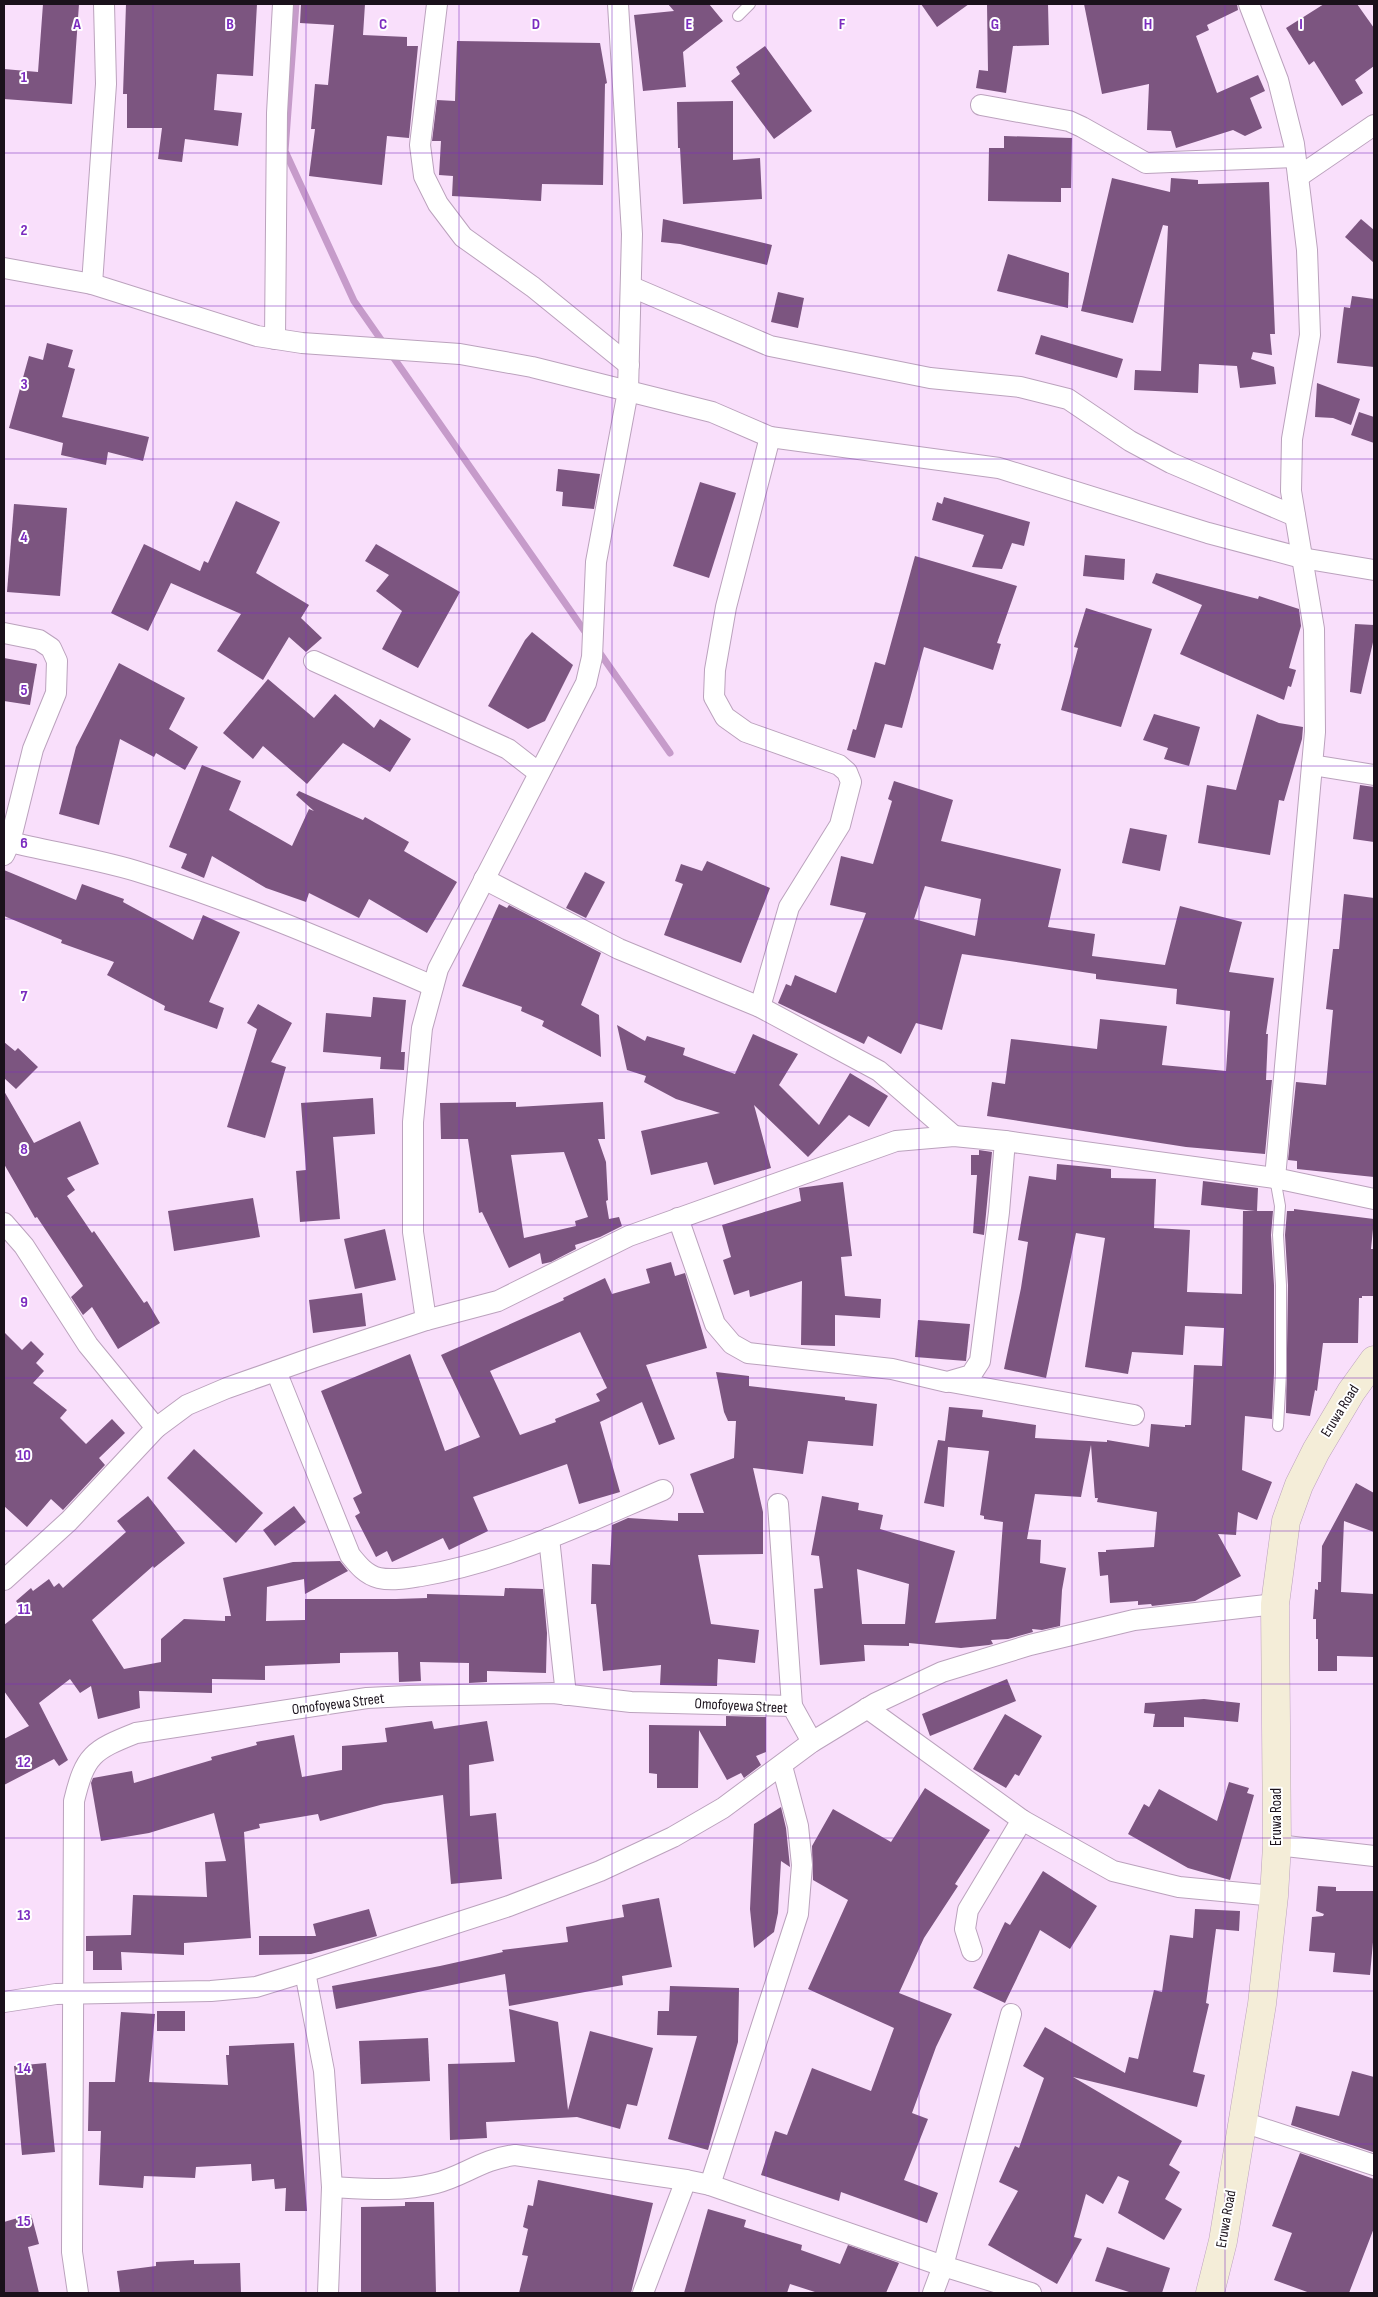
<svg xmlns="http://www.w3.org/2000/svg" width="1378" height="2297" viewBox="0 0 1378 2297" font-family="'Sofia Sans Condensed',sans-serif">
<style>
.lines{fill:none;stroke-linecap:round;stroke-linejoin:round}
.stream{stroke:#c69bca;stroke-width:7}
.building{fill:#7c5580;fill-rule:evenodd}
.service-casing{stroke:#bba2bd;stroke-width:12}
.minor-casing{stroke:#bba2bd;stroke-width:22}
.secondary-casing{stroke:#bba2bd;stroke-width:29}
.service{stroke:#fff;stroke-width:10}
.minor{stroke:#fff;stroke-width:20}
.secondary{stroke:#f4edd8;stroke-width:28}
.grid{fill:none;stroke:#7b2cbf;stroke-width:1;stroke-opacity:0.55}
.labels{text-anchor:middle;dominant-baseline:central;stroke-width:4;stroke-linejoin:round;paint-order:stroke}
.street-label{font-size:15px;fill:#1a111b;stroke:#fff}
.grid-label{font-size:16px;text-anchor:middle;font-weight:bold;fill:#7b2cbf;stroke:#fff;stroke-width:4;stroke-linejoin:round;paint-order:stroke}
</style>
<rect width="100%" height="100%" fill="#f9dffb"/>
<g class="lines">
<g class="stream">
<polyline points="296,4 285,151 354,301 588,636"/>
<polyline points="597,649 670,753"/>
</g>
</g>
<g class="building">
<polygon points="43,4 79,4 72,104 4,99 4,69 38,72"/>
<polygon points="126,4 257,4 253,76 217,74 214,110 242,113 238,146 185,139 182,162 158,159 162,128 127,128 127,94 123,94"/>
<polygon points="301,4 365,4 363,35 407,37 407,46 418,46 409,138 387,136 382,185 309,176 315,129 311,129 315,84 328,85 334,25 300,23"/>
<polygon points="668,4 709,4 723,21 683,52 686,87 643,91 634,15 674,11"/>
<polygon points="921,4 969,4 937,27"/>
<polygon points="987,4 1048,4 1049,45 1013,46 1006,93 976,88 979,70 988,71"/>
<polygon points="1084,4 1237,4 1238,10 1207,25 1209,30 1196,36 1217,93 1258,75 1265,91 1250,98 1262,128 1245,136 1233,130 1176,148 1171,131 1147,130 1149,84 1102,94"/>
<polygon points="1324,4 1357,4 1374,28 1374,66 1355,80 1363,93 1342,106 1314,61 1309,65 1286,28"/>
<polygon points="457,41 600,43 607,83 605,84 603,185 542,184 541,201 452,196 453,176 439,175 441,141 432,141 437,100 455,101"/>
<polygon points="765,46 812,111 774,139 731,81 740,74 736,67"/>
<polygon points="733,101 733,160 760,158 762,199 683,204 680,148 678,148 677,102"/>
<polygon points="1004,136 1072,138 1071,188 1061,188 1061,202 988,201 989,148 1004,148"/>
<polygon points="1112,178 1170,192 1171,178 1198,180 1198,184 1269,182 1275,334 1270,334 1272,355 1253,352 1251,359 1274,367 1276,384 1240,388 1237,366 1199,364 1198,393 1134,390 1135,370 1161,371 1168,226 1163,225 1133,323 1081,311"/>
<polygon points="663,219 772,245 767,265 680,244 661,242"/>
<polygon points="1361,219 1374,230 1374,263 1345,237"/>
<polygon points="1008,254 1069,273 1068,308 997,291"/>
<polygon points="778,292 804,298 798,328 771,322"/>
<polygon points="1352,296 1374,299 1374,367 1337,363 1344,307 1350,308"/>
<polygon points="1041,335 1123,359 1117,378 1035,354"/>
<polygon points="47,343 73,350 68,367 75,369 62,417 149,437 143,461 108,452 106,465 61,455 63,443 9,428 29,356 43,360"/>
<polygon points="1317,383 1360,399 1351,425 1333,418 1315,417"/>
<polygon points="1359,412 1374,417 1374,443 1351,435"/>
<polygon points="558,469 600,474 594,509 562,506 563,492 556,491"/>
<polygon points="700,482 736,493 709,578 673,566"/>
<polygon points="944,497 1030,522 1024,546 1012,543 1002,569 972,567 984,535 932,520 937,502 942,504"/>
<polygon points="236,501 280,522 256,573 309,605 301,618 322,638 306,652 289,637 263,680 217,651 241,614 171,583 148,631 111,613 144,544 200,571 204,561 208,563"/>
<polygon points="14,504 67,508 60,596 7,592"/>
<polygon points="376,544 460,592 418,668 382,649 402,611 376,591 389,575 365,561"/>
<polygon points="1085,555 1125,559 1124,580 1083,576"/>
<polygon points="915,556 1017,586 997,643 1001,644 993,670 924,647 902,728 885,724 875,758 847,750 853,729 856,730 875,662 885,665"/>
<polygon points="1156,573 1258,599 1259,596 1299,609 1301,626 1289,668 1296,670 1291,687 1288,686 1284,700 1180,654 1202,605 1152,583"/>
<polygon points="1086,608 1152,629 1121,727 1061,710 1078,648 1074,647"/>
<polygon points="1355,624 1374,625 1374,638 1361,694 1350,692"/>
<polygon points="532,632 573,665 545,721 528,729 488,706 525,640"/>
<polygon points="4,658 37,664 30,705 4,701"/>
<polygon points="119,663 185,698 169,729 198,747 185,770 156,753 154,757 120,739 99,825 59,814 76,747"/>
<polygon points="268,679 314,718 335,694 374,728 380,719 411,739 390,772 343,743 307,784 263,746 253,759 223,733"/>
<polygon points="1154,714 1200,727 1189,766 1164,759 1168,748 1143,740"/>
<polygon points="1257,714 1279,723 1303,727 1302,739 1284,801 1279,800 1270,855 1198,843 1207,785 1236,790"/>
<polygon points="202,765 241,781 229,810 292,846 309,809 314,811 296,795 299,791 363,820 365,817 409,842 404,851 457,882 427,933 369,899 359,918 309,893 306,902 266,888 212,856 204,878 181,868 187,854 169,847"/>
<path d="M894,781L953,800L941,841L1061,869L1048,927L1095,934L1092,956L1165,965L1180,906L1242,922L1229,972L1274,978L1266,1034H1268L1266,1080H1272L1265,1154L1186,1147L987,1116L992,1082L1005,1084L1011,1039L1097,1049L1100,1019L1167,1026L1162,1065L1226,1071L1230,1011L1176,1004L1177,989L1096,979V974L962,954L942,1030L916,1023L901,1054L868,1036L864,1044L778,1003L786,984L791,986L795,975L836,993L866,913L830,905L841,856L873,864L892,801L888,799ZM925,886L981,899L975,936L914,919Z"/>
<polygon points="1360,785 1374,787 1374,842 1353,839"/>
<polygon points="1130,828 1167,835 1160,871 1122,863"/>
<polygon points="707,861 770,888 741,963 664,935 683,884 675,881 681,864 702,871"/>
<polygon points="4,870 76,900 82,884 124,899 123,902 193,940 203,915 240,932 209,1002 224,1008 217,1029 164,1010 165,1006 107,975 114,962 61,943 62,940 4,916"/>
<polygon points="585,872 605,882 586,918 566,908"/>
<polygon points="1344,894 1374,898 1374,1177 1297,1169 1297,1161 1288,1160 1296,1082 1326,1085 1333,1010 1326,1009 1333,949 1339,949"/>
<polygon points="499,904 507,908 509,905 601,953 581,1005 599,1015 601,1057 542,1026 544,1021 521,1011 522,1007 462,986"/>
<polygon points="373,997 406,1000 401,1052 405,1052 404,1070 380,1069 381,1057 323,1052 326,1013 371,1017"/>
<polygon points="258,1004 292,1023 271,1062 286,1067 265,1138 227,1127 257,1029 247,1023"/>
<polygon points="617,1025 645,1041 647,1036 685,1048 683,1055 735,1074 753,1034 798,1054 779,1085 819,1125 850,1073 888,1096 869,1127 849,1115 808,1157 754,1105 771,1168 714,1185 707,1162 651,1175 641,1131 720,1113 676,1099 644,1082 646,1076 627,1070"/>
<polygon points="4,1042 15,1051 18,1048 38,1067 16,1089 4,1078"/>
<polygon points="4,1091 34,1143 80,1121 99,1164 67,1178 75,1190 67,1196 92,1233 94,1231 144,1303 147,1301 160,1323 118,1349 92,1307 83,1315 71,1297 83,1286 37,1217 35,1218 4,1164"/>
<polygon points="373,1098 375,1134 333,1137 340,1219 300,1222 296,1171 306,1170 301,1103"/>
<path d="M516,1102V1107L603,1102L605,1139H598L606,1162L608,1200L606,1201L609,1219L619,1217L622,1226L600,1237L575,1245L576,1249L551,1262L542,1264L540,1253L509,1268L482,1212L479,1213L468,1139H441L440,1103ZM564,1152L588,1217L575,1221L576,1226L524,1238L511,1155Z"/>
<polygon points="979,1150 992,1152 984,1235 973,1233 977,1175 971,1175 971,1155 979,1155"/>
<path d="M1057,1164L1111,1169V1178L1156,1179L1154,1228L1190,1230L1187,1292L1242,1294L1243,1211H1255L1201,1205L1203,1181L1258,1188L1257,1211H1273L1271,1235L1274,1285V1373L1272,1419L1245,1416L1242,1470L1272,1482L1257,1520L1238,1512L1236,1535L1218,1534L1241,1576L1195,1601L1152,1606L1151,1604L1138,1605V1601L1110,1603L1108,1575L1100,1576L1098,1552H1106V1550L1154,1547L1157,1512L1097,1502L1098,1498H1095L1091,1445L1081,1497L1035,1494L1027,1539L1041,1540L1040,1563L1066,1568L1062,1590L1060,1626L1042,1630L1032,1629L1033,1632L1008,1639L991,1640L993,1644L989,1645L961,1648L909,1643V1646L864,1645L865,1661L820,1665L814,1589L823,1588L819,1556L811,1555L822,1496L859,1503L858,1510L883,1515L880,1529L955,1551L935,1623L996,1619L1003,1522L984,1519V1516L980,1515L989,1451L948,1447L944,1507L924,1503L938,1440L945,1441L949,1407L983,1410L982,1417L1036,1425L1035,1438L1107,1442V1440L1149,1447L1151,1424L1185,1427V1425H1191L1194,1365L1222,1366L1224,1328L1185,1326L1183,1355L1132,1352L1128,1374L1085,1367L1105,1238L1076,1233L1046,1378L1004,1369L1021,1288L1028,1242L1018,1240L1029,1176L1056,1180ZM857,1569L909,1584L905,1624H862Z"/>
<polygon points="843,1182 852,1256 841,1257 845,1296 881,1299 880,1318 835,1315 835,1346 801,1345 802,1281 750,1297 749,1290 734,1295 723,1260 731,1257 722,1225 801,1201 799,1188"/>
<polygon points="253,1198 260,1237 174,1251 168,1211"/>
<polygon points="1294,1209 1374,1219 1371,1249 1374,1249 1374,1296 1362,1296 1362,1298 1359,1298 1358,1343 1323,1343 1317,1391 1315,1390 1310,1416 1286,1413 1288,1285 1285,1235 1287,1211 1294,1211"/>
<polygon points="385,1229 396,1280 355,1289 344,1239"/>
<path d="M671,1262L675,1276L685,1273L707,1348L646,1365L675,1439L659,1445L642,1402L600,1422L620,1492L579,1504L567,1464L473,1497L488,1531L449,1550L443,1538L392,1562L387,1551L376,1557L355,1516L360,1513L353,1498L362,1493L321,1391L410,1354L445,1451L480,1437L441,1355L564,1300L563,1298L605,1278L612,1294L650,1283L646,1269ZM580,1332L607,1388L596,1394L600,1401L555,1419L556,1422L520,1435L490,1371Z"/>
<polygon points="362,1293 366,1326 313,1333 309,1300"/>
<polygon points="918,1320 970,1324 966,1361 915,1357"/>
<polygon points="4,1332 22,1350 31,1341 44,1354 36,1363 44,1371 33,1383 67,1410 60,1418 86,1444 112,1419 125,1433 99,1458 105,1465 63,1510 51,1499 27,1527 4,1506"/>
<polygon points="716,1372 749,1376 749,1386 845,1397 845,1400 877,1404 873,1446 808,1441 803,1474 753,1468 763,1512 763,1554 698,1555 711,1624 759,1630 755,1663 718,1659 717,1686 660,1685 661,1665 603,1671 596,1604 591,1604 592,1564 610,1565 612,1525 628,1518 678,1521 678,1513 704,1513 690,1474 734,1458 736,1421 728,1421 724,1412"/>
<polygon points="194,1449 263,1513 236,1543 167,1478"/>
<polygon points="1356,1483 1374,1493 1374,1532 1344,1521 1341,1592 1374,1594 1374,1657 1337,1656 1337,1671 1318,1671 1318,1639 1316,1639 1316,1619 1313,1619 1315,1589 1318,1590 1318,1582 1321,1582 1322,1546"/>
<polygon points="148,1496 185,1543 154,1568 153,1566 92,1620 124,1669 161,1662 161,1639 184,1619 225,1621 225,1616 231,1616 223,1578 293,1562 340,1561 348,1571 305,1594 304,1579 267,1587 266,1621 305,1620 305,1599 396,1599 427,1598 427,1594 504,1596 505,1588 543,1589 547,1633 546,1673 487,1671 487,1682 469,1683 469,1663 420,1662 421,1681 399,1682 398,1652 340,1653 340,1663 265,1666 265,1680 212,1679 212,1693 139,1691 140,1708 98,1719 91,1686 80,1693 70,1679 39,1703 68,1760 59,1766 54,1759 4,1785 4,1739 29,1726 4,1691 4,1625 23,1610 16,1601 31,1588 33,1591 49,1579 54,1587 59,1583 63,1588 126,1532 117,1521"/>
<polygon points="294,1506 306,1522 275,1546 263,1530"/>
<polygon points="1007,1679 1016,1701 930,1736 922,1714"/>
<polygon points="1204,1699 1240,1703 1238,1722 1184,1717 1184,1727 1153,1727 1155,1714 1144,1713 1145,1703"/>
<polygon points="1005,1714 1042,1736 1019,1776 1015,1774 1006,1788 973,1769"/>
<polygon points="726,1716 766,1717 766,1752 756,1756 761,1765 744,1778 741,1773 727,1780 699,1730 698,1788 657,1788 657,1774 649,1773 649,1725 726,1726"/>
<polygon points="432,1721 434,1729 487,1721 494,1761 469,1765 470,1816 496,1813 502,1879 451,1884 443,1795 384,1804 320,1821 318,1814 259,1824 260,1828 244,1832 251,1938 184,1943 184,1955 121,1952 122,1970 93,1970 93,1951 86,1951 86,1936 131,1935 133,1895 207,1897 205,1862 226,1861 214,1813 149,1833 101,1841 91,1783 93,1778 132,1771 134,1783 212,1760 211,1757 257,1745 256,1742 294,1735 302,1777 342,1770 342,1746 387,1742 385,1728"/>
<polygon points="1229,1782 1249,1788 1247,1793 1254,1795 1230,1880 1188,1868 1128,1834 1144,1804 1149,1807 1159,1789 1217,1821"/>
<polygon points="925,1788 990,1830 955,1884 958,1886 924,1938 899,1993 952,2014 936,2047 912,2113 928,2119 904,2180 938,2193 927,2223 841,2192 839,2201 761,2175 775,2131 787,2135 812,2068 871,2091 894,2028 808,1989 848,1900 813,1880 812,1846 833,1809 891,1842"/>
<polygon points="781,1807 786,1828 790,1867 781,1861 778,1913 774,1932 754,1948 750,1909 754,1824"/>
<polygon points="1043,1871 1097,1906 1070,1949 1040,1930 1005,2003 973,1988 1005,1922 1010,1925"/>
<polygon points="1318,1886 1336,1887 1336,1891 1374,1891 1374,1931 1370,1975 1333,1972 1335,1953 1309,1951 1312,1917 1323,1916 1324,1914 1316,1911"/>
<polygon points="659,1898 672,1967 622,1976 623,1985 509,2006 505,1974 336,2009 332,1986 440,1966 503,1952 502,1950 568,1942 566,1927 624,1917 622,1905"/>
<polygon points="369,1909 377,1936 311,1954 259,1955 259,1936 316,1936 313,1924"/>
<polygon points="1195,1909 1240,1911 1239,1931 1216,1929 1206,2003 1209,2004 1193,2072 1205,2075 1197,2107 1073,2077 1182,2141 1169,2165 1180,2172 1165,2199 1182,2209 1164,2240 1118,2213 1129,2181 1118,2176 1103,2204 1086,2194 1074,2237 1082,2239 1057,2284 988,2245 1018,2191 999,2182 1015,2146 1019,2148 1044,2078 1023,2066 1045,2027 1125,2073 1129,2057 1138,2059 1154,1990 1162,1992 1170,1935 1193,1938"/>
<polygon points="670,1986 739,1988 738,2042 708,2150 668,2139 697,2036 657,2035 658,2011 669,2011"/>
<polygon points="509,2009 558,2022 568,2110 590,2031 653,2048 637,2106 627,2104 620,2129 577,2117 486,2122 487,2138 450,2140 448,2064 515,2062"/>
<rect x="157" y="2011" width="28" height="20"/>
<polygon points="121,2012 155,2014 149,2082 228,2085 226,2055 229,2055 229,2046 294,2043 307,2211 285,2211 286,2188 275,2189 274,2179 252,2181 251,2164 196,2167 195,2178 144,2176 143,2188 99,2185 101,2131 88,2131 89,2082 115,2082"/>
<polygon points="428,2038 430,2081 361,2084 359,2041"/>
<polygon points="46,2063 55,2152 22,2155 14,2066"/>
<polygon points="1352,2071 1374,2077 1373,2152 1291,2125 1296,2106 1339,2116"/>
<polygon points="1300,2153 1374,2179 1374,2228 1349,2293 1310,2293 1274,2280 1292,2233 1272,2226"/>
<polygon points="538,2180 653,2203 631,2293 519,2293 528,2256 522,2255 528,2229 523,2227 528,2205 533,2206"/>
<polygon points="405,2202 434,2202 436,2293 361,2293 361,2207 405,2206"/>
<polygon points="708,2209 746,2220 744,2227 802,2245 801,2250 840,2264 848,2245 899,2263 886,2293 818,2293 790,2284 787,2293 684,2293"/>
<polygon points="31,2214 39,2244 28,2247 39,2293 4,2293 4,2222"/>
<polygon points="1107,2247 1170,2268 1162,2293 1132,2293 1095,2281"/>
<polygon points="194,2260 194,2264 240,2263 241,2293 120,2293 117,2271 156,2266 156,2262"/>
</g>
<g class="lines">
<defs>
<g id="service">
<polyline points="738,16 750,4"/>
<polyline points="1275,1178 1280,1206 1278,1235 1281,1285 1281,1373 1278,1426"/>
</g>
<g id="minor">
<polyline points="437,4 420,145 424,176 438,204 463,237 533,287 629,365"/>
<polyline points="1249,4 1278,80 1294,144 1307,250 1310,335 1292,439 1291,491 1314,629 1315,732 1275,1178"/>
<polyline points="981,105 1069,121 1082,127 1146,163 1295,157"/>
<polyline points="1298,177 1374,125"/>
<polyline points="4,268 92,284 257,336 302,343 460,354 532,367 712,412 770,437 999,468 1208,533 1302,558 1374,570"/>
<polyline points="92,284 106,84 104,4"/>
<polyline points="632,287 770,346 930,378 1020,387 1068,399 1130,441 1171,463 1295,516"/>
<polyline points="275,339 277,113 283,4"/>
<polyline points="4,633 39,640 51,648 57,661 56,693 33,749 10,842 4,855"/>
<polyline points="314,661 508,749 539,773"/>
<polyline points="1312,765 1374,775"/>
<path d="M10,842C52,852 95,859 136,871C238,902 335,944 433,986"/>
<polyline points="484,879 619,949 760,1007 879,1071 954,1136"/>
<polyline points="760,1007 789,907 840,825 851,782 847,772 839,765 746,732 725,717 714,697 715,670 726,607 770,437"/>
<polyline points="678,1218 715,1324 732,1344 748,1353 892,1369 947,1382 971,1375 980,1361 999,1212 1005,1141"/>
<polyline points="4,1223 24,1246 88,1345 156,1428"/>
<polyline points="426,1320 413,1232 413,1122 422,1028 438,969 586,683 592,657 596,562 628,391 632,234 618,4"/>
<path d="M276,1371L350,1555C358,1565 366,1575 379,1578C393,1581 408,1578 421,1576C505,1562 585,1523 663,1490"/>
<polyline points="951,1382 1134,1415"/>
<polyline points="778,1504 792,1706"/>
<polyline points="549,1538 566,1695"/>
<polyline points="4,1580 69,1521 156,1428 187,1405 227,1388 315,1357 426,1320 498,1301 629,1236 896,1141 954,1136 1005,1141 1275,1178 1374,1199"/>
<polyline points="867,1708 1022,1820 1113,1871 1179,1887 1274,1896"/>
<polyline points="1277,1845 1374,1856"/>
<polyline points="972,1951 965,1929 968,1910 1022,1820"/>
<polyline points="305,1972 324,2071 332,2187 328,2293"/>
<polyline points="4,2002 56,1994 211,1991 256,1987 305,1972 509,1906 600,1871 673,1837 723,1808 812,1742 876,1703 942,1672 1030,1645 1134,1620 1275,1604"/>
<polyline points="1243,2122 1374,2165"/>
<polyline points="710,2185 798,1914 802,1865 798,1826 782,1766"/>
<path d="M332,2187C367,2189 402,2192 436,2183C464,2176 482,2159 515,2155L686,2180L710,2185L943,2266L1031,2293"/>
<path d="M78,2293L72,2252L74,1801C85,1755 93,1750 136,1733L367,1698L408,1696L553,1693L631,1702L792,1706L812,1742"/>
<polyline points="643,2293 686,2180"/>
<polyline points="933,2293 943,2266 1011,2014"/>
</g>
<polyline id="secondary" points="1210,2293 1223,2241 1262,2004 1274,1896 1277,1845 1275,1604 1286,1521 1299,1485 1316,1451 1351,1392 1374,1360"/>
</defs>
<use href="#service" class="service-casing"/>
<use href="#minor" class="minor-casing"/>
<use href="#secondary" class="secondary-casing"/>
<use href="#service" class="service"/>
<use href="#minor" class="minor"/>
<use href="#secondary" class="secondary"/>
</g>
<path class="grid" d="M153,4V2293M306,4V2293M459,4V2293M612,4V2293M766,4V2293M919,4V2293M1072,4V2293M1225,4V2293M4,153H1374M4,306H1374M4,459H1374M4,613H1374M4,766H1374M4,919H1374M4,1072H1374M4,1225H1374M4,1378H1374M4,1531H1374M4,1684H1374M4,1838H1374M4,1991H1374M4,2144H1374"/>
<g class="labels">
<g class="street-label">
<text transform="translate(1340 1411) rotate(-58)">Eruwa Road</text>
<text transform="translate(338 1704) rotate(-7)">Omofoyewa Street</text>
<text transform="translate(741 1706) rotate(3)">Omofoyewa Street</text>
<text transform="translate(1276 1817) rotate(-90)">Eruwa Road</text>
<text transform="translate(1226 2219) rotate(-80)">Eruwa Road</text>
</g>
</g>
<g class="grid-label">
<text x="77" y="29">A</text>
<text x="230" y="29">B</text>
<text x="383" y="29">C</text>
<text x="536" y="29">D</text>
<text x="689" y="29">E</text>
<text x="842" y="29">F</text>
<text x="995" y="29">G</text>
<text x="1148" y="29">H</text>
<text x="1301" y="29">I</text>
<text x="24" y="82">1</text>
<text x="24" y="235">2</text>
<text x="24" y="389">3</text>
<text x="24" y="542">4</text>
<text x="24" y="695">5</text>
<text x="24" y="848">6</text>
<text x="24" y="1001">7</text>
<text x="24" y="1154">8</text>
<text x="24" y="1307">9</text>
<text x="24" y="1460">10</text>
<text x="24" y="1614">11</text>
<text x="24" y="1767">12</text>
<text x="24" y="1920">13</text>
<text x="24" y="2073">14</text>
<text x="24" y="2226">15</text>
</g>
<rect width="1378" height="2297" fill="none" stroke="#1a111b" stroke-width="10"/>
</svg>
